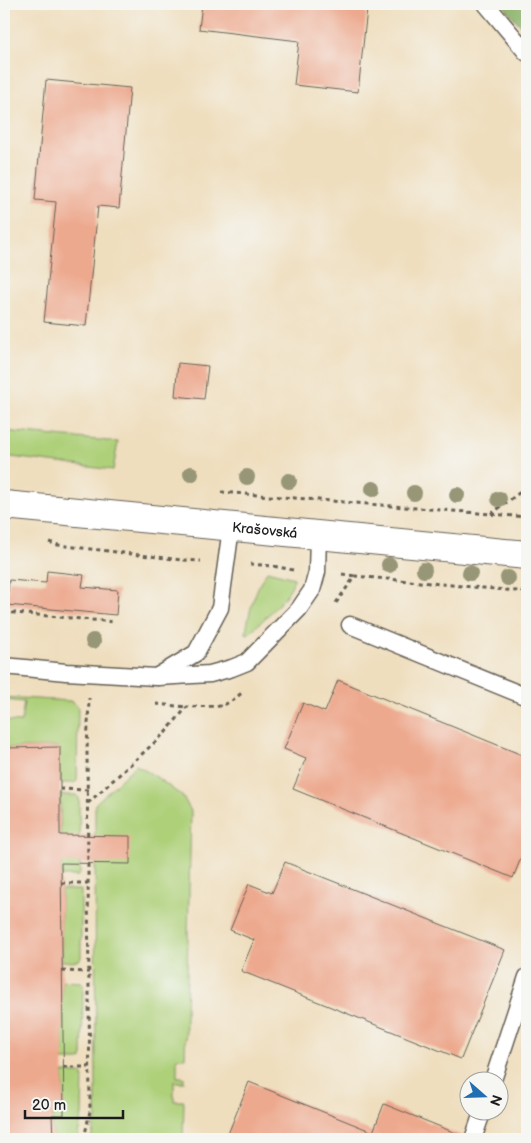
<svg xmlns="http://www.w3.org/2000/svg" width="531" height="1143" viewBox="0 0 531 1143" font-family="'Balsamiq Sans',sans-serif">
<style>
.green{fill:#aed079;stroke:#65764a}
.forest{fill:#8ab269;stroke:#536742}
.building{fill:#eda98e}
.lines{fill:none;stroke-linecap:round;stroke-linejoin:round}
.lane-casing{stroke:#666055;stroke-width:19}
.street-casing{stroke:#666055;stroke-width:30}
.path{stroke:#666055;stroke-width:3;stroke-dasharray:4 4;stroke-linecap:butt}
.lane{stroke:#fff;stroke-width:16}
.street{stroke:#fff;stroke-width:28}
.tree{fill:#979677}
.labels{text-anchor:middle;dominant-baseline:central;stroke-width:4;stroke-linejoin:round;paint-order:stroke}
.street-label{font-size:14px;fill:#1c1c1c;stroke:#f6f6f2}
</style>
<rect width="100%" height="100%" fill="#f6f6f2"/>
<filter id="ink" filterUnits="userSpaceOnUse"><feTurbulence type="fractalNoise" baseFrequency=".02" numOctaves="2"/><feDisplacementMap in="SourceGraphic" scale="10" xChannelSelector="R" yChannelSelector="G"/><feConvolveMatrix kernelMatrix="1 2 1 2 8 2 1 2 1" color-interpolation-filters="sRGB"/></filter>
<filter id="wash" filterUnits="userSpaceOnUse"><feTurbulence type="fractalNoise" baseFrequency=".0096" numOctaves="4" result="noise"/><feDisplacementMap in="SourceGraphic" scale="20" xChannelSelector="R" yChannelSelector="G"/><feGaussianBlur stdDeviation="1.12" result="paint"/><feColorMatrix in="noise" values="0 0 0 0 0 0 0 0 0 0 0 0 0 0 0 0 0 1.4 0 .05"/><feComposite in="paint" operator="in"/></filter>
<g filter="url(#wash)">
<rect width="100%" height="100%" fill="#efdebe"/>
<g class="green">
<polygon points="4,431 118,442 113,470 4,456"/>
<path d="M267,571L294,578C292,595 261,622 248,634L246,633C249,611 255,589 267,571Z"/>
<polygon points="4,697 70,701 78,706 77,781 73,783 60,783 59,747 4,748 4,721 21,722 24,702 4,700"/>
<polygon points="136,765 158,778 183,797 191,811 185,1058 177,1058 177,1077 184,1077 184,1082 174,1082 174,1101 184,1101 183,1139 91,1139 96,1118 95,804"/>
<polygon points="60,795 76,795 79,798 80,873 78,876 61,876"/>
<path d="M61,890H81V958C78,964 68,961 62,961Z"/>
<polygon points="62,981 81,982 83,984 82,1059 80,1060 63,1060"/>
<polygon points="63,1073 81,1073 83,1074 82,1115 77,1139 53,1139 52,1115 64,1115"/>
</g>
<polygon class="forest" points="502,4 527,4 527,33"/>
<g id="blocks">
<g class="building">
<polygon points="202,4 324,4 367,9 358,92 294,85 299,41 199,29"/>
<polygon points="46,80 130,88 119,208 98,206 86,326 44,322 56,202 35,200"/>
<polygon points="178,363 208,366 204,399 175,396"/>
<polygon points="47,571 84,575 82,587 118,590 116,615 7,605 9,580 46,583"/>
<polygon points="338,680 527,757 527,843 513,878 293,789 306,758 284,749 303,703 325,712"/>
<polygon points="60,747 60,835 130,836 130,864 61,863 64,1115 52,1115 53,1139 4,1139 4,943 7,943 5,820 4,820 4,748"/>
<polygon points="285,862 505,950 461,1059 241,971 254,940 230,930 249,884 272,893"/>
<polygon points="249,1082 373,1132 384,1104 463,1136 463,1139 226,1139"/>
</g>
</g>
</g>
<g filter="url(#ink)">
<use href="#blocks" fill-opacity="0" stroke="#666055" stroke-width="1"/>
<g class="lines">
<defs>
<g id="lane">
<polyline points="486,4 527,53"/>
<polyline points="350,625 527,697"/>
<polyline points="4,666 66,672 156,677 196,653 220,608 231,528"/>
<polyline points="158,677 210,674 232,668 247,662 299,609 312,590 317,572 318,536"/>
<polyline points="493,1080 527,977"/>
<polyline points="473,1139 483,1110"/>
</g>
<g id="street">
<path id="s1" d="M4,505L527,555"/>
</g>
</defs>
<use href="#lane" class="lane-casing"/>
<use href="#street" class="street-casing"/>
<g class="path">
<polyline points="221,492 527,517"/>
<polyline points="491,514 527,487"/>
<polyline points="49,542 58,545 182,560 201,561"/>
<polyline points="250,564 273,566 293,570"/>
<polyline points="342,574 355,576"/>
<polyline points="336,603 355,576 527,592"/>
<polyline points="4,612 115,622"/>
<polyline points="156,704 187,707"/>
<polyline points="60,789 88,790"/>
<polyline points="88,803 165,733 187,707 222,706 233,700 243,692"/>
<polyline points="61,883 88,883"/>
<polyline points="4,884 6,884"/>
<polyline points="62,971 89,972"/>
<polyline points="63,1067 89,1067"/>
<polyline points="84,1139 90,1111 87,751 89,698"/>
</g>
<use href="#lane" class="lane"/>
<use href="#street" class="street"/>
</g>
<g class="tree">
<circle cx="191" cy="474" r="8"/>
<circle cx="247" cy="477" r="8"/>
<circle cx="289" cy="481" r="8"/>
<circle cx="373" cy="489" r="8"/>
<circle cx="414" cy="493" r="8"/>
<circle cx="457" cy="495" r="8"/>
<circle cx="499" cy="499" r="8"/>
<circle cx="389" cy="565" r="8"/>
<circle cx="424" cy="570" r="8"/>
<circle cx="470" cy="573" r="8"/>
<circle cx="508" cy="578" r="8"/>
<circle cx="93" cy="641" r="8"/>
</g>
</g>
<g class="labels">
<g class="street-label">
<text stroke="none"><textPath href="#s1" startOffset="262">Krašovská</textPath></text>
</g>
</g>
<rect width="531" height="1143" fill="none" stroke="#f6f6f2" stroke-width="20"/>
<g transform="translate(484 1096) rotate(110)"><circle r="24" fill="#f6f6f2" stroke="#9f9f9c"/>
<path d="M0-4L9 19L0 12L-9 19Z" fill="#1f6fb2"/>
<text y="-8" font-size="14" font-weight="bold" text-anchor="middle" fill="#1c1c1c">N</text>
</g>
<path d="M25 1110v8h98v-8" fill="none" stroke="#1c1c1c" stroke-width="2.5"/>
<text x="32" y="1110" font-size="15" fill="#1c1c1c" stroke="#f6f6f2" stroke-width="4" paint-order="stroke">20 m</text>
</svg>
